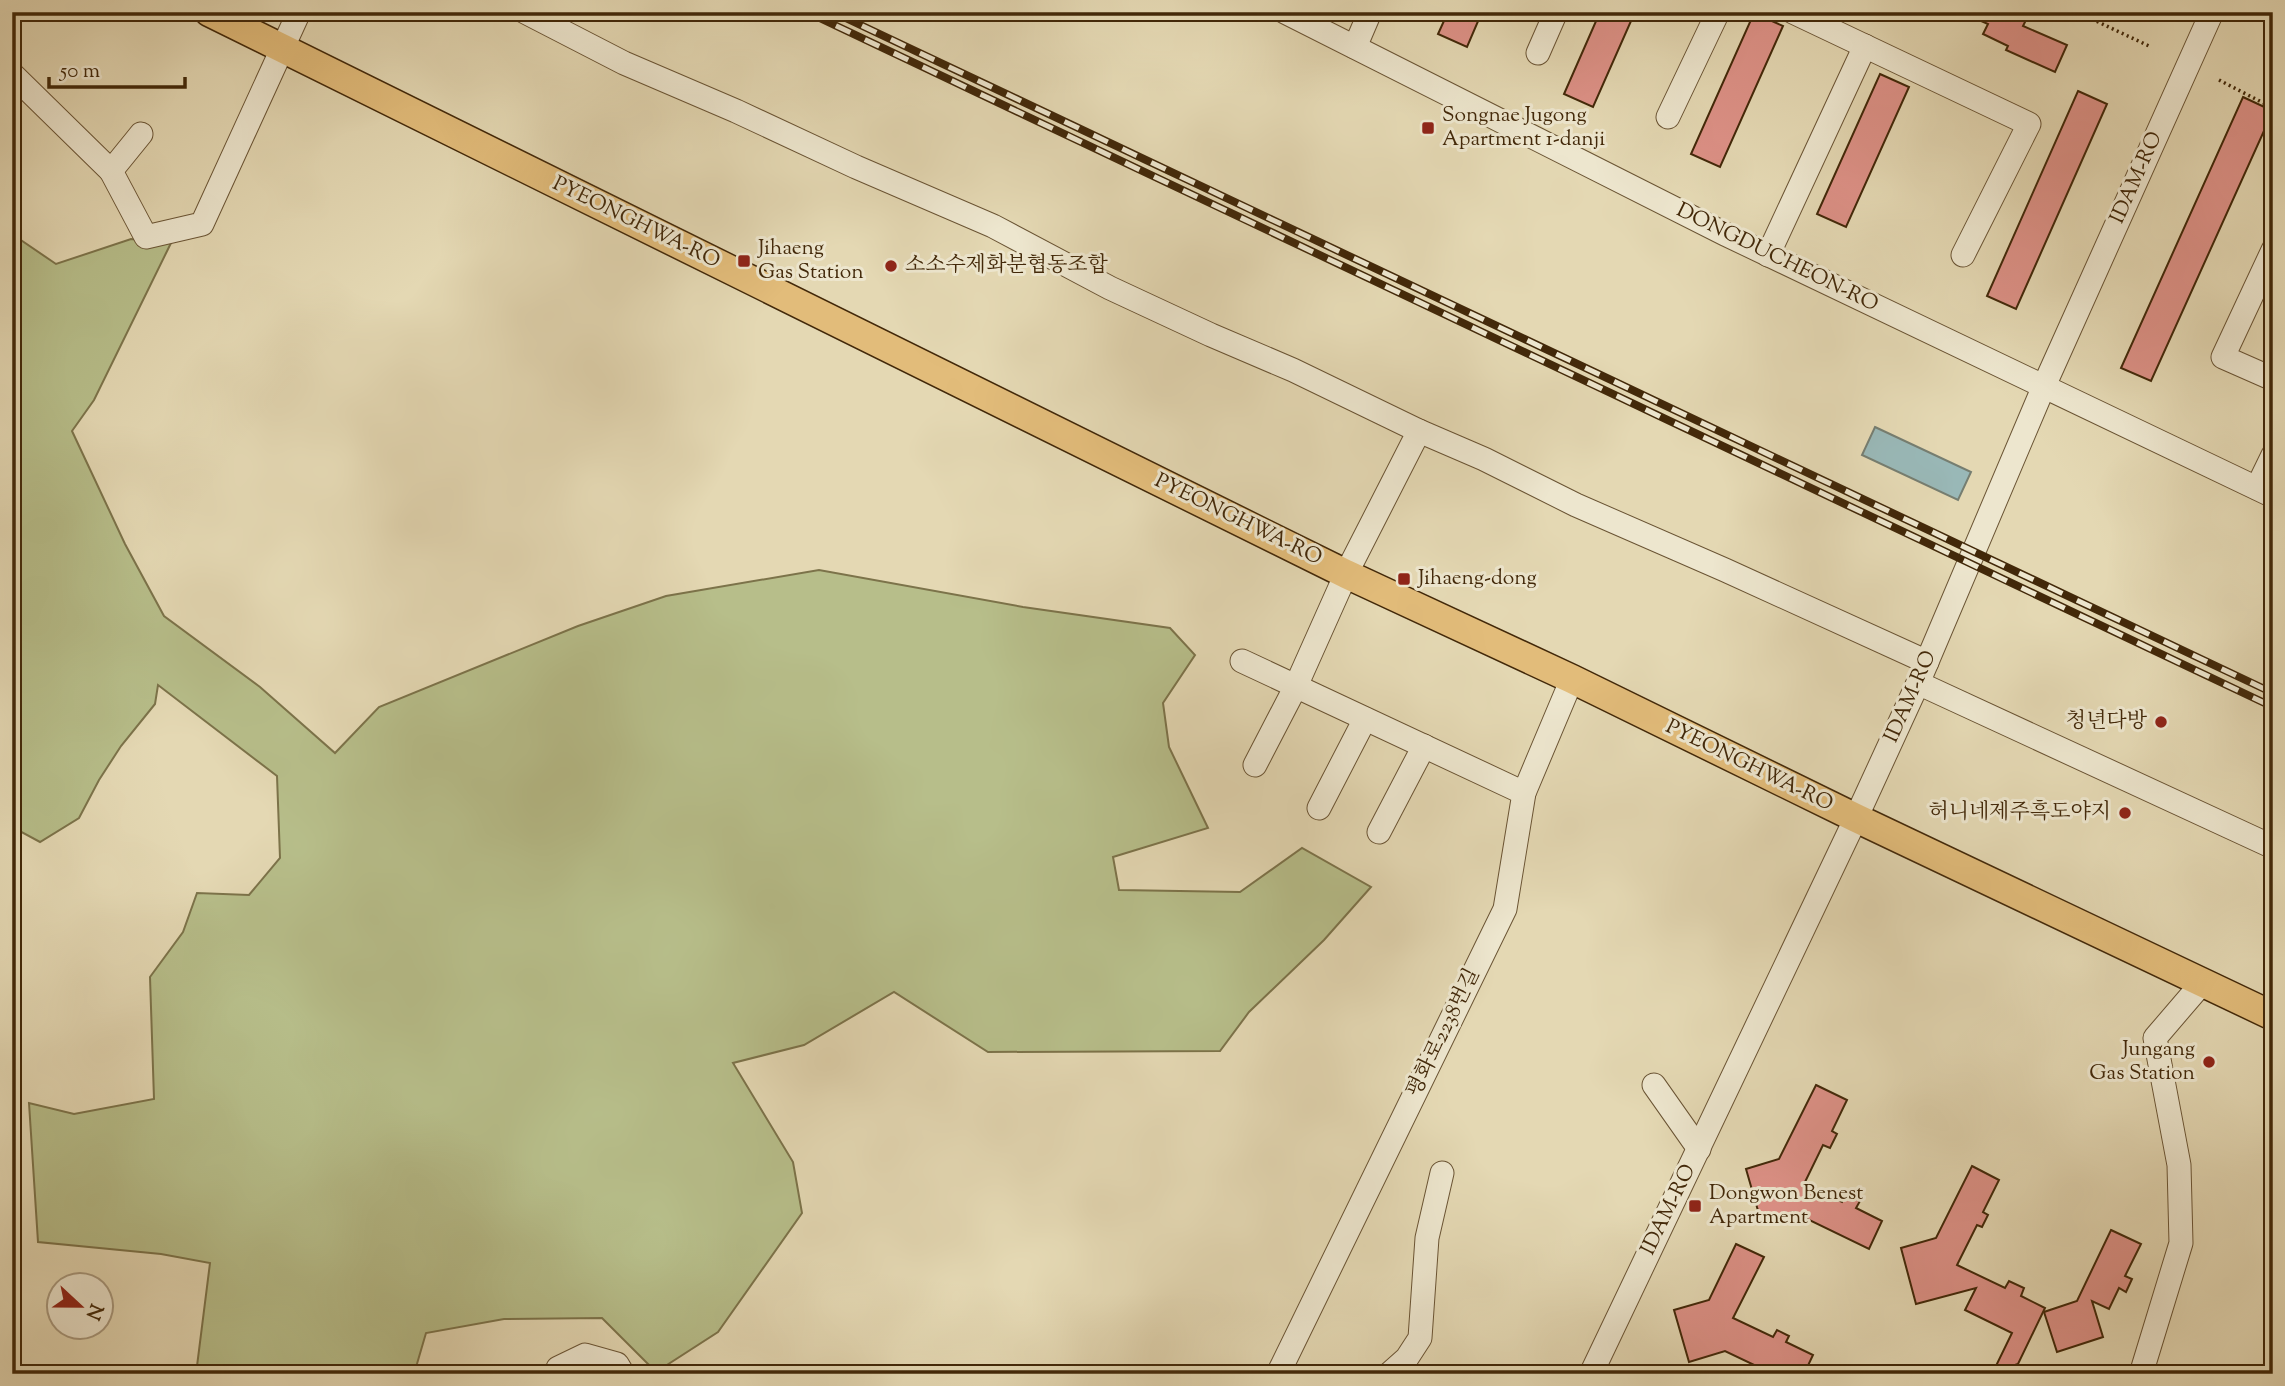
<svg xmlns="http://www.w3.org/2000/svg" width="2285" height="1386" viewBox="0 0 2285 1386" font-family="'Sorts Mill Goudy','Noto Serif KR',serif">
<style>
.green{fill:#b7be8a;stroke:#7c734a;stroke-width:2}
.water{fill:#99b8b7;stroke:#767e71;stroke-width:2}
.building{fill:#dd9187;stroke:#422809;stroke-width:2}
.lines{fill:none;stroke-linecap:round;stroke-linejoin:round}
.minor-casing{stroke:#6a5434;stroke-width:25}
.major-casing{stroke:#422809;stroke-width:31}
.path{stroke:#422809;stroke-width:3.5;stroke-dasharray:2 3.5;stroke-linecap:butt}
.minor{stroke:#ede6ce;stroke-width:23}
.major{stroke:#e2bc7a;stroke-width:28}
.rail-casing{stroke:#422809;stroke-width:8}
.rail{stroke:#ede6ce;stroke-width:5;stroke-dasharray:16;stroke-linecap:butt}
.poi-dot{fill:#8f2418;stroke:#ede6ce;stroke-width:2.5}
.labels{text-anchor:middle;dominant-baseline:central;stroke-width:6;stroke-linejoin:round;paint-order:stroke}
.poi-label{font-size:21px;fill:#422809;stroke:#ede6ce;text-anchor:start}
.street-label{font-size:21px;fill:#422809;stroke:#ede6ce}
</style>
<rect width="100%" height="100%" fill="#e4d8b3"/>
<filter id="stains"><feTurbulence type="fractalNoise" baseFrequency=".00286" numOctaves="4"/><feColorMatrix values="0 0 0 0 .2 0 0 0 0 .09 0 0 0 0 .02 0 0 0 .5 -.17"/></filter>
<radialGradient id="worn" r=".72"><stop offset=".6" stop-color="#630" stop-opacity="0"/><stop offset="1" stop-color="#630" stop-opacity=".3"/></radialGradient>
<polygon class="green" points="12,234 56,264 131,239 171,243 94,400 72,431 125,544 164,616 260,687 335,753 379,707 578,626 666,596 819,570 1023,607 1170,628 1195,655 1163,703 1169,747 1208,828 1113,857 1119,890 1240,892 1302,848 1371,887 1324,940 1249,1012 1220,1051 988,1052 894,992 804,1045 733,1063 793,1162 802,1213 718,1332 656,1372 602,1318 504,1319 426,1333 414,1374 196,1374 210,1263 161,1254 38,1242 29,1103 74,1114 154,1099 150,977 183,932 197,893 249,895 280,858 277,776 158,685 155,704 121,746 99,780 79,818 40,842 12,827"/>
<polygon class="water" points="1875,427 1971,472 1958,500 1862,455"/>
<g class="building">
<polygon points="1448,12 1482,12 1467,47 1438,34"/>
<polygon points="1600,12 1635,12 1593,107 1564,94"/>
<polygon points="1961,12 2020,12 2028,16 2023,26 2067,45 2055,72 2006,50 2008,46 1983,34 1988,24"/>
<polygon points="1754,13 1783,26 1720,167 1691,154"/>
<polygon points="1880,74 1909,87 1846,227 1817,214"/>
<polygon points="2078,91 2107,104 2016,309 1987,296"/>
<polygon points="2243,97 2273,111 2151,381 2121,368"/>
<polygon points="1816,1085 1847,1100 1832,1131 1837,1134 1830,1148 1823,1145 1804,1184 1842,1202 1846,1194 1860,1201 1856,1208 1882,1221 1869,1249 1793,1212 1761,1221 1746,1169 1779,1159"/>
<polygon points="1972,1166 1999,1180 1983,1212 1988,1215 1982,1227 1977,1225 1957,1265 2005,1288 2009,1281 2024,1288 2021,1296 2045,1308 2018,1364 1993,1372 2012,1333 1965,1310 1976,1288 1916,1304 1901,1248 1936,1238"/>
<polygon points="2111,1230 2141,1244 2125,1276 2132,1279 2126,1292 2119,1288 2109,1309 2092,1301 2103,1337 2057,1352 2044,1312 2077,1301"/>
<polygon points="1736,1244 1764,1257 1733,1318 1773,1337 1777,1330 1789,1336 1786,1342 1813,1355 1804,1374 1773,1374 1725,1351 1689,1362 1674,1310 1709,1300"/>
</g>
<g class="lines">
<defs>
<g id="minor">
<polyline points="525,12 624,63 736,111 856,167 993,226 1110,288 1211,335 1293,370 1419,431 1346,574 1296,686 1255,765"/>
<polyline points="1285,12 1725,234 2273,496"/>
<polyline points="1793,12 2029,124 1963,255"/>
<polyline points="1355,47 1370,12"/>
<polyline points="1538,53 1556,12"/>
<polyline points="12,74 111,171 146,237 202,224 299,12"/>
<polyline points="1668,117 1718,12"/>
<polyline points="111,171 141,134"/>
<polyline points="2273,250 2223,357 2273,379"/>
<polyline points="1768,255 1865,46"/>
<polyline points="1419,431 1484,459 1576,505 1725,570 1927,662"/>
<polyline points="2257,488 2273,455"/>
<polyline points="1242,661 1524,793"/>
<polyline points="1918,683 2273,847"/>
<polyline points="1319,808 1365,719"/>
<polyline points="1379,832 1424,746"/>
<polyline points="1654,1085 1699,1149"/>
<polyline points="556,1374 558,1368 585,1355 617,1364 623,1374"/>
<polyline points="1278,1374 1505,909 1524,793 1572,679"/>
<polyline points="1389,1374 1407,1358 1420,1338 1427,1238 1442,1173"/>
<polyline points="1591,1374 1856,818 1918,683 2044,386 2212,12"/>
<polyline points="2141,1374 2181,1243 2179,1165 2155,1038 2203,982"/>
</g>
<polyline id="major" points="209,12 1346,574 1572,679 1856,818 2273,1016"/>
</defs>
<use href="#minor" class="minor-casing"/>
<use href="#major" class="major-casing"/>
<g class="path">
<polyline points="2077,12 2149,46"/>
<polyline points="2219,80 2273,108"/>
</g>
<use href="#minor" class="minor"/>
<use href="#major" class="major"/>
<defs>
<g id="rail">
<polyline points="807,12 2273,707"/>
<polyline points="833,12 2273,693"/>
</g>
</defs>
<use href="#rail" class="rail-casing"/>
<use href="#rail" class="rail"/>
</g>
<g class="poi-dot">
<rect x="1421" y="121" width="14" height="14" rx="3.5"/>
<rect x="737" y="254" width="14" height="14" rx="3.5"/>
<circle cx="891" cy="266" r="7"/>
<rect x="1397" y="572" width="14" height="14" rx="3.5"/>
<circle cx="2161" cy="722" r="7"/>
<circle cx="2125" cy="813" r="7"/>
<circle cx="2209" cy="1062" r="7"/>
<rect x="1688" y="1199" width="14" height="14" rx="3.5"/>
</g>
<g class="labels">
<g class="poi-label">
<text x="1442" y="116">Songnae Jugong<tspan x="1442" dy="24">Apartment 1-danji</tspan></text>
<text x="758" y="249">Jihaeng<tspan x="758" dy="24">Gas Station</tspan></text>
<text x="905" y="266">소소수제화분협동조합</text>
<text x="1418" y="579">Jihaeng-dong</text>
<text x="2147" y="722" text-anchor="end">청년다방</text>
<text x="2111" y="813" text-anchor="end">허니네제주흑도야지</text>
<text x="2195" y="1050" text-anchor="end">Jungang<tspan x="2195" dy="24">Gas Station</tspan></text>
<text x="1709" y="1194">Dongwon Benest<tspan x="1709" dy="24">Apartment</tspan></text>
</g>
<g class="street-label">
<text transform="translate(2137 178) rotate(-66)">IDAM-RO</text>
<text transform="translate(636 223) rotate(26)">PYEONGHWA-RO</text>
<text transform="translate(1777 258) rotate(26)">DONGDUCHEON-RO</text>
<text transform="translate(1238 520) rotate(26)">PYEONGHWA-RO</text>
<text transform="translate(1911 697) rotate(-66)">IDAM-RO</text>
<text transform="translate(1749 766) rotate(26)">PYEONGHWA-RO</text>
<text transform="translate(1444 1033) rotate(-64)">평화로2238번길</text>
<text transform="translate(1669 1210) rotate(-64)">IDAM-RO</text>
</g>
</g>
<rect width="2285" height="1386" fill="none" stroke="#e4d8b3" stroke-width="42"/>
<rect x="14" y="14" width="2257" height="1358" fill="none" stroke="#422809" stroke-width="3.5"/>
<rect x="21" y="21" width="2243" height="1344" fill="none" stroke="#422809" stroke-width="2"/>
<g transform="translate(80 1306) rotate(112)"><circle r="33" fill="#ede6ce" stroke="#a99a7f" stroke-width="2"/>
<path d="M0-5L12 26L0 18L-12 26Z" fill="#8f2418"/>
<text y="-10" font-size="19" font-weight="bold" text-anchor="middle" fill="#422809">N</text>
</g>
<path d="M49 77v10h136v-10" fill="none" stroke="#422809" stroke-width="3.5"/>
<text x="60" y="77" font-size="21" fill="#422809" stroke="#ede6ce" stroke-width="5" paint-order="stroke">50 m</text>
<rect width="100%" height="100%" filter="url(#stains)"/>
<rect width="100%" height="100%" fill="url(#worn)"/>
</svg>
